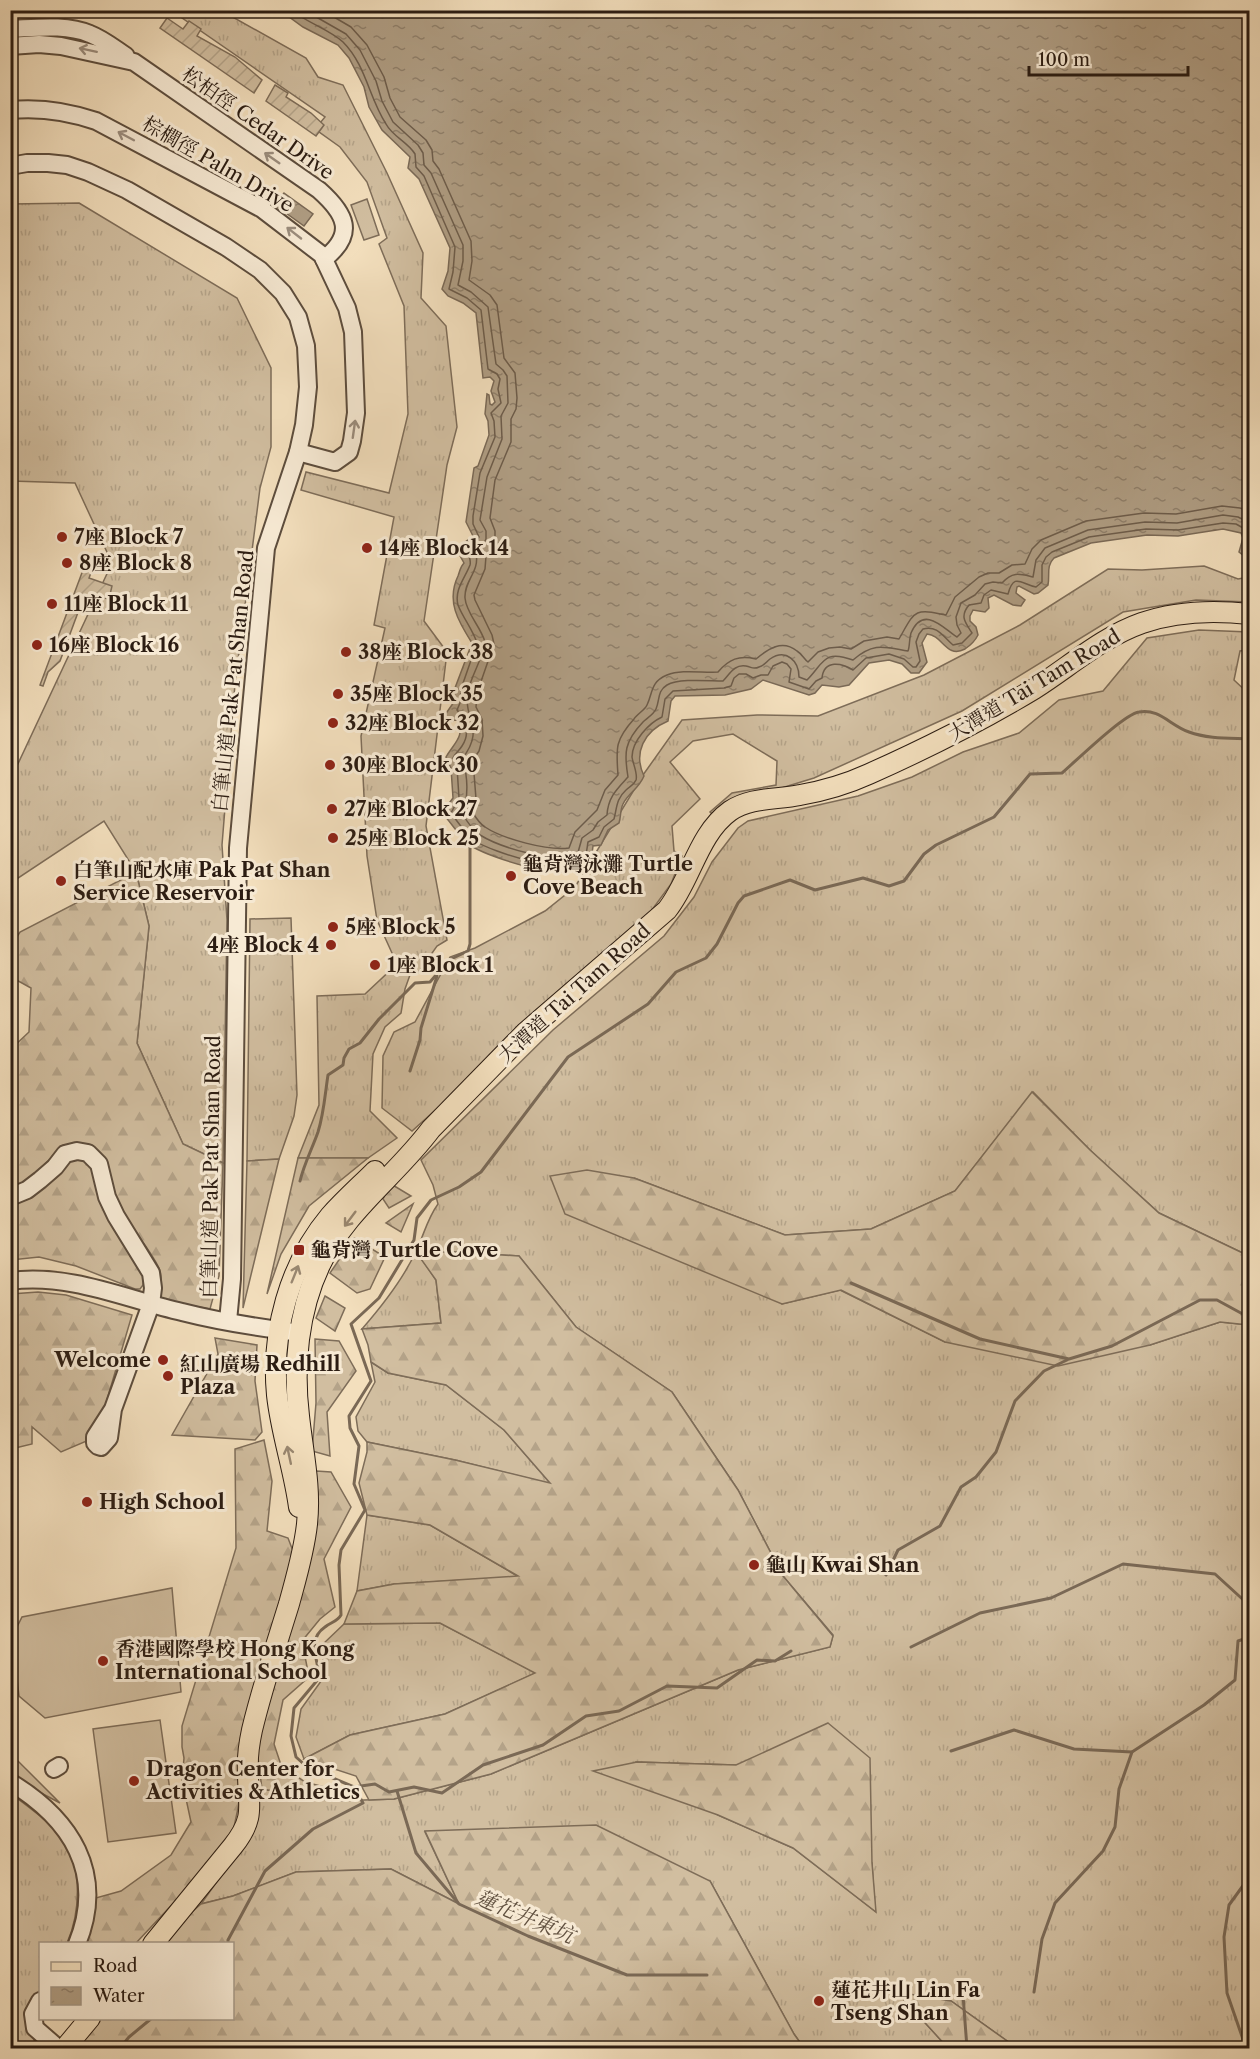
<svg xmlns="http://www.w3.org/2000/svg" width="1260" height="2059" viewBox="0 0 1260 2059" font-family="'Libre Caslon Text','Noto Serif TC',serif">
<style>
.grass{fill:url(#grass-tufts);stroke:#7e6d59;stroke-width:1.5;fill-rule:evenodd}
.forest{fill:url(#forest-firs);stroke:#7e6d59;stroke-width:1.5}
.garden{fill:url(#garden-furrows);stroke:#7e6d59;stroke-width:1.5}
.pitch{fill:#d1bea0;stroke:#7e6d59;stroke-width:1.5}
.water{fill:url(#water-ripples);stroke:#7a6956;stroke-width:1.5}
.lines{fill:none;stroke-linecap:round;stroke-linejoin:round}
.shore{stroke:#6d5c4a;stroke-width:1.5}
.stream{stroke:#7a6956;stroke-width:3}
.minor-casing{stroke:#5d4d3d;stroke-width:20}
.major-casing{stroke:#2b1c12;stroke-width:22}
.minor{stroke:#f7ead4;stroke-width:16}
.major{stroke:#f3dfbd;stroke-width:20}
.oneway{stroke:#9b8d7d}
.oneway2{stroke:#998770}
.poi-dot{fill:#8f2418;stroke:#f7ead4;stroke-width:2}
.labels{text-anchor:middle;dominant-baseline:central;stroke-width:6;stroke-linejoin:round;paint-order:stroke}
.street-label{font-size:20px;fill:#2b1c12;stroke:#f7ead4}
.poi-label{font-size:20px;font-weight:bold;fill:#2b1c12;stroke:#f7ead4;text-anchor:start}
.water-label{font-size:21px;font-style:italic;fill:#60503f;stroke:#f7ead4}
</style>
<defs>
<pattern id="grass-tufts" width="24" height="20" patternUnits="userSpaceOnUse" patternTransform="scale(1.5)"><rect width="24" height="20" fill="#d1bea0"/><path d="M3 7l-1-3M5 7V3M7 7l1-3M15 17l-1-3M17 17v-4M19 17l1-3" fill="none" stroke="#b4a389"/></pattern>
<pattern id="forest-firs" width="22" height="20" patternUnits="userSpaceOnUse" patternTransform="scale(1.5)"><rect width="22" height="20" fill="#d1bea0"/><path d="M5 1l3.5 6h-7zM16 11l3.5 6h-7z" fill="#b4a389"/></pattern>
<pattern id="garden-furrows" width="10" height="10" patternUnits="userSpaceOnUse" patternTransform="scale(1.5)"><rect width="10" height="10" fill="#d1bea0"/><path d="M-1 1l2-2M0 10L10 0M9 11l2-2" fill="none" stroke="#b4a389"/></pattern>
<pattern id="water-ripples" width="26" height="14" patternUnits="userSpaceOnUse" patternTransform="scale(1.5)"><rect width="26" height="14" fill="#af9d83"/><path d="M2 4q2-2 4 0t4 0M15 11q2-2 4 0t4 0" fill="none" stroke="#8f7f6a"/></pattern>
</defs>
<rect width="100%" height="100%" fill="#f3dfbd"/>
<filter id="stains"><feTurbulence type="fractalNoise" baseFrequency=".00333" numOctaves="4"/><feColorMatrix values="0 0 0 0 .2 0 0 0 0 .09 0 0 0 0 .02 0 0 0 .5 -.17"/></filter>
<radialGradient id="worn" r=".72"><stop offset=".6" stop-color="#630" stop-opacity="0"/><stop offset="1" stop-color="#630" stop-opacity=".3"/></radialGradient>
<g class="grass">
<polygon points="172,11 222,11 306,58 318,77 343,85 387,173 423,253 421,298 446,326 457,427 447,465 424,621 447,652 426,826 447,940 437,946 418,973 411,972 405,989 401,1013 385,1027 373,1054 370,1111 397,1138 368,1158 298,1158 319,1105 317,996 365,994 397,964 377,920 367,856 361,736 385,628 374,625 394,517 301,490 306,472 389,493 408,414 404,306 379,244 387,238 367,182 340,147 315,129 325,117"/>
<polygon points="79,203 237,298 271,368 271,447 260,488 235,684 222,845 227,920 223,1163 183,1144 137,1043 149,926 136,872 104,821 15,880 11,888 10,806 16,768 112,563 75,483 11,481 11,204"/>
<polygon points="1204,566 1238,579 1249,577 1249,602 1196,600 1123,612 962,711 814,778 775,790 717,818 710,812 732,793 776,785 777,761 733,734 693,741 670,762 700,799 672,826 674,851 682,856 671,884 646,918 535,1011 450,1097 412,1131 382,1108 383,1056 394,1032 415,1022 450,957 475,948 545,911 575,887 643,775 682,720 757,715 818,716 924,675 1020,625 1108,569 1142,570"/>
<path d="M1199,630L1249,632V650L1240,651L1234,680L1250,695L1249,1256L1159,1213L1090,1150L1033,1092L955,1191L871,1229L785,1235L634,1178L782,1304L840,1290L945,1342L1150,1345L1220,1322L1249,1325V2048H1017L951,2001L898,1993L948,2048H804L794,2034L710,1881L425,1832L459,1904L391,1869L296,1872L233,1896L201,1904L238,1852L262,1789L334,1801L394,1799L491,1774L738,1670L830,1647L833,1635L783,1576L738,1490L672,1392L576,1327L519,1256L454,1252H417L436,1280L441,1323L362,1329C382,1306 403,1280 416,1251C424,1235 427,1219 438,1204L433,1185L421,1160L553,1030L664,936L694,897L712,862L738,828L748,821L858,796L912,777L963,752L1019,733L1059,700L1103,691L1147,638ZM637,1762L736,1765L872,1863L875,1911L793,1848L718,1815Z"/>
<polygon points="291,918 297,1095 294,1116 279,1159 247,1161 250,919"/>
<polygon points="371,1362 388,1373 446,1385 504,1430 551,1484 455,1460 367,1442 358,1431 356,1417 375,1382"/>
<polygon points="367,1515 430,1525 519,1577 394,1584 357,1591"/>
<polygon points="440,1623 536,1673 445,1714 350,1735 304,1759 296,1737 301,1709 324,1677 322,1645 344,1624"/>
<polygon points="10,1754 12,1755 60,1803 11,1777"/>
<path d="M10,1793C29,1807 49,1821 63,1840C83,1868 80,1914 67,1943L40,1944V1990L27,2010L36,2048H11Z"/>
</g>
<g class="forest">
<path d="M136,872L149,926L137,1043L183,1144L223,1163L219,1276L210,1309L161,1300C161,1291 163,1276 159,1268C147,1243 125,1223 115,1196C108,1179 112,1158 93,1147C83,1141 71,1144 61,1146C47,1164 31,1179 11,1189V1049L29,1032L31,988L11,977L10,948L20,932Z"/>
<polygon points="1032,1092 1090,1150 1159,1213 1249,1256 1249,1325 1220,1322 1150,1345 1058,1366 945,1342 841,1290 782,1304 565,1214 550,1176 587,1170 634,1178 785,1235 871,1229 955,1191"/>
<polygon points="298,1158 368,1158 309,1206 281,1254 267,1294"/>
<path d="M78,1159C99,1163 94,1186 100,1201C110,1227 129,1251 144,1274L143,1285L140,1289H135L76,1266L39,1257L11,1260L10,1206L31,1197L70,1161Z"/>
<polygon points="279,1159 243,1308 247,1161"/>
<polygon points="391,1184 411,1196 389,1208 383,1199"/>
<polygon points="413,1204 401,1232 386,1223"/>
<polygon points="354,1238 385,1257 370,1289 357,1293 330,1273"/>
<polygon points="416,1252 454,1252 519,1256 576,1327 672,1392 738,1490 783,1576 833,1636 830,1647 738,1670 491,1774 394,1799 369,1800 356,1776 304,1759 350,1735 445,1714 535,1673 440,1623 344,1624 357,1591 394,1584 518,1576 430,1525 367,1515 359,1483 367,1452 367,1442 455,1460 550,1483 504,1430 446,1385 388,1373 371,1362 368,1345 362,1329 441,1323 436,1280"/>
<polygon points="38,1292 66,1295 132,1315 96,1437 61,1452 32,1427 32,1444 11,1449 11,1294"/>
<polygon points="325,1296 345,1308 335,1331 316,1318"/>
<polygon points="215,1338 257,1345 255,1381 262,1432 255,1440 172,1435 218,1354"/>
<polygon points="315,1339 339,1341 356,1371 327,1412 330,1456 312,1451 316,1403"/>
<polygon points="264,1440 272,1481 267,1531 288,1538 293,1551 234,1827 213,1861 136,1943 83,1944 92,1899 121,1891 171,1855 191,1822 182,1780 184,1758 182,1747 182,1726 236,1548 235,1449"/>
<polygon points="316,1471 331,1472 351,1507 324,1559 335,1607 320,1619 302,1641 309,1677 283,1700 274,1744 281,1765 305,1782 336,1790 334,1801 262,1789 257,1750"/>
<polygon points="828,1723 870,1758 872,1863 876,1912 793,1848 718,1815 593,1771 637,1762 736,1765"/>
<polygon points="596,1825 710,1881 794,2034 804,2048 80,2048 80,2045 101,2019 232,2018 232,1944 162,1943 176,1926 201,1904 233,1896 296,1872 391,1869 459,1904 425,1831"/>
<polygon points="897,1992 951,2001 1017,2048 948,2048"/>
</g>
<g class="garden">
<polygon points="167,18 183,29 189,21 201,29 197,36 235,57 262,80 254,93 160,28"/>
<polygon points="275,85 288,93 286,97 311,113 324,125 316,136 266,101"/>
<polygon points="86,562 94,565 89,578 112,586 109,599 98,597 92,610 80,607 60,661 48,672 43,686 40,685"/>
</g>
<g class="pitch">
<polygon points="367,199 379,235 364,240 351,205"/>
<polygon points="172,1588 181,1692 45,1718 19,1696 12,1637 22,1617"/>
<polygon points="160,1720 176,1833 108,1842 93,1729"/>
</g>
<g class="water">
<path d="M281,11H1249V560L1239,552L1243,538L1241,533L1223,529L1178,536L1147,535L1091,543L1054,558C1046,566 1050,574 1048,585L1038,593L1034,594L1019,586L1017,587L1016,593L1025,600L1021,606L1013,605L994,595L988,598L989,608L985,612L973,610L970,616V621L976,627L978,635C975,641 971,645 965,649C946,659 943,635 927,634L922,643L927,662L919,673H911L902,664L889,660L869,663L849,685L839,687L822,685L815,693L809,695L763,680L751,689L725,695L675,696L671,701L668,721C644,731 633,753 644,776C638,790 629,792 623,804C620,810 621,817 619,823L608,830L601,845L593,846C592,853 592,862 585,867C565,882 494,859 473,847C461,840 452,823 442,813L453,798L451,768L446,757C454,743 466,736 457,719L441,726L440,722L454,702L455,688L472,643C458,621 446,601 458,576C460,571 460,567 464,563L458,552L462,550L464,543L473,536L466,522L474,468L478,466L489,435L488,421L485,414L487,394L489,395L490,404L492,405L495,402L491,391L494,381L490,377L483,378L476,313L463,303L448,296L442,289L448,271L450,248L419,179L408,168L410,157L382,130L369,107L364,87L349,58L338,45L303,27Z"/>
<polygon points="284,193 313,214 304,226 275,205"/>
</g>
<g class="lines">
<g class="shore">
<path d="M291,10C306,22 330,30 343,42C366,65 369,98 386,124C393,137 408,142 415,154L416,167L424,176L455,247L453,272L449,289L467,298L481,310L488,369L497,374L500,379L498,389L501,403L491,413L494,421L495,437L480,473L473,516V524L479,537C477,543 473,542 470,547C465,553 472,558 470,565C465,578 454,590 458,605C463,618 473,630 477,643L461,689L460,703L457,710C465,720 471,733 462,746C459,751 455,753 453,758L457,767L459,798L451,813C458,822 466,835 475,841C492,852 569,877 583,860C587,856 587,847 588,842L599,837L604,827L614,819C617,808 616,799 626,790C630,786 634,785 636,780C638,774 633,764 632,757C632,741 649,723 662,717L665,699L673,691L724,688L731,686L734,678L739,674H746L753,678L761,675H768L773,666L782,662L787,664L791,669L789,682L809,689L816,681L822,678C824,659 842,663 853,670L866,658L889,654L904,659L913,667H916L920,661L916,642L919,634L923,629C938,625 943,637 953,645L962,643L972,633C966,623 959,617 969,605L981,603L984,595L991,590L1008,594C1014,572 1021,584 1036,587L1042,582V565L1046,557L1052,552L1089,537L1146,529L1178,530L1223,523L1236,524L1245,529L1249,539L1245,549L1250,553"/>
<path d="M304,10L346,34L360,50L376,81L382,101L393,122L418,145L423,153L424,165L431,173L463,245V261L458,285L471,292L488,307L496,364L503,370L507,376L508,403L501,416L502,439L487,477L480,520L486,531V539L483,545L476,553C480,572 464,580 465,598C466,613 481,627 485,642C483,659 471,675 468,692C463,721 486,728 462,759C468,775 469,798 462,813C466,820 472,830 480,835C501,848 554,863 577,856L582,838L593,830L598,822L607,815C608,797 617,789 628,777C624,753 624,742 643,722C646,719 654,714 656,709C660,700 657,691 667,685C679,678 709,681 723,681C730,674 734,664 746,666C752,667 753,670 759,667C765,665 766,662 770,659C786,648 799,661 799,677L807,680C824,663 823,649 853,660C874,642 884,647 908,651C910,646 909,639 911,633C924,603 946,631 957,637L961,633L957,625L956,617L961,603L975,595L985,584L993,582L1002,583C1013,571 1020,574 1033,577L1036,560L1045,548L1088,530L1145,522L1177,523L1223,515L1238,517L1250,523"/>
<path d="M322,10L351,27L367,45L384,77L390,98L400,117L426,140L432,150L433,161L439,169L471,241L472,261L469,280L490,295L497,305L504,358L515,373L517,398L516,409L511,419V442L495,480L493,495L490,518L495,531V541L486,556L485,569L474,595L475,600L492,635L494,644L477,693L476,707L482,719L483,736L479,751L473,760L476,799L473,813C476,818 480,824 485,827C503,839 548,851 569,848L575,832L597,810L605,790L618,775C616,748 615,740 634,719C637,714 645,710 647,705C653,693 650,682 667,675C682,669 702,673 718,672C729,659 739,655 756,659C768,649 782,639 797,651C802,654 804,659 808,662L818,652L829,648L840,647L851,649L864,641L887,637L899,639C915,611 913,608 946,615L955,597L979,577L988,573H999L1012,565L1025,564L1032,549L1041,540L1086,521L1144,513L1176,514L1222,506L1240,508L1250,512"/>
</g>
<g class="stream">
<polyline points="410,1071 420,1040 421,1028 437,976"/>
<path d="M300,1181C304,1164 312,1149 318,1132C324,1113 325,1094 328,1075L343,1065L344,1058L349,1049L360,1043L379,1019L415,983L430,982L449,960L468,951L470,944V844"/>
<polyline points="851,1283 980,1339 1069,1359 1112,1346 1200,1300 1217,1300 1250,1318"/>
<polyline points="886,1575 898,1550 940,1526 961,1487 976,1477 996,1452 1015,1401 1044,1371 1067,1360"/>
<polyline points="911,1647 980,1613 1051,1598 1123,1564 1215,1574 1250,1606"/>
<polyline points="951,1751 1014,1730 1074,1749 1132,1752"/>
<polyline points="354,1787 375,1784 389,1792 414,1787 442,1793 483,1765 543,1745 586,1716 619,1711 667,1686 717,1688 757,1660 775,1661 791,1651"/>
<polyline points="397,1791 416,1853 459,1904 528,1936 627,1975 707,1975"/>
<path d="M228,1944V1940L265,1871L313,1829L363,1803L354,1787L307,1767L296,1757L291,1736L294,1708L320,1677C317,1659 307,1639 325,1627C331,1622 337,1622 341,1615L339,1565L341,1550L365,1510L354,1484L359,1446L350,1428L349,1416L371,1381L351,1324L379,1298L414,1240L417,1218L431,1200L459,1187L481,1172L568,1057L648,1004L676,972L706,958L717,944L738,903L744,896L790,880L815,890L863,878L889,886L904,881L924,854L936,845L994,817L1030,774L1062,773C1076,761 1124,714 1139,712C1159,708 1171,726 1189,732C1208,739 1230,738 1250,739"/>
<polyline points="962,1982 967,2048"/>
<polyline points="1034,1992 1042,1939 1055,1903 1103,1851 1115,1827 1119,1789 1132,1752 1204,1705 1235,1680 1238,1641 1250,1637"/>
<polyline points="120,2048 129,2037 152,2018"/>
<polyline points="1246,2048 1227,1993 1224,1937 1229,1905 1250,1876"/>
</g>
<defs>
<g id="minor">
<path d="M10,29C36,28 66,24 90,34C103,39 114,48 126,56"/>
<path d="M10,46L39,44L61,46L134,62L319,190C346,214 356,234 324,259"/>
<path d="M10,110C41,107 67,111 96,121L262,209L322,255L347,308L353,332L356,413L352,441L349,452L335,462L298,452"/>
<polyline points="10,166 27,163 48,163 67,165 88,172 127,190 226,247 260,270 283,293 298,317 306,346 308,387 304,425 298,452 266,548 238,848 232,1279 228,1321"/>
<polyline points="10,1197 27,1190 40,1180 55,1167 65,1154 77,1151 88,1153 99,1164 107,1197 116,1216 151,1273 153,1288 151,1304 113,1409 109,1438 101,1447 98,1446 95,1443 95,1437 113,1409"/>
<path d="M10,1281C70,1273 126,1299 182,1312C221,1322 261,1328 300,1333"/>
<polyline points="54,1769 59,1766"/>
<path d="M10,1782C71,1819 106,1873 77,1944"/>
<polyline points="40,2001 33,2014 35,2028 58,2048"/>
</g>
<g id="major">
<path d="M299,1507C294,1469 281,1433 277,1395C271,1332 289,1265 330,1216C344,1200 360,1186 375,1171"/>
<path d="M153,1944L233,1846C256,1817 248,1806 248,1773C247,1759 249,1744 252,1730C262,1688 276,1646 289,1604C296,1578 304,1552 307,1524C311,1487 303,1453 299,1416C293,1367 298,1311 320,1265C346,1210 396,1176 431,1129L526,1032L667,910C691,880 698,834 730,811C751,797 776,800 800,795C823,791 847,784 869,774C925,749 981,721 1034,689C1069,667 1102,637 1142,623C1176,611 1214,610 1250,614"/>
<polyline points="65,2048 90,2018"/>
</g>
</defs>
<use href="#minor" class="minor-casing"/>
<use href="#major" class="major-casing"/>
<use href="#minor" class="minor"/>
<use href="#major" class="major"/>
</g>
<defs><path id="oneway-shaft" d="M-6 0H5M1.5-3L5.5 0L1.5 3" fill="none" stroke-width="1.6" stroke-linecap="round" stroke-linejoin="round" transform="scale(1.5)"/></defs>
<g class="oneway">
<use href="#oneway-shaft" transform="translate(88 50) rotate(-168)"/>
<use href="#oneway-shaft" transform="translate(126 136) rotate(-152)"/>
<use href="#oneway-shaft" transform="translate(272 158) rotate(-145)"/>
<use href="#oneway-shaft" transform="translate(294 233) rotate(-142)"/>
<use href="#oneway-shaft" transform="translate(354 429) rotate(-82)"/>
</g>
<g class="oneway2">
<use href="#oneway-shaft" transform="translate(350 1219) rotate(127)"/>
<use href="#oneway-shaft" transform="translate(295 1274) rotate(-68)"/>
<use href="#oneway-shaft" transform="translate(289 1455) rotate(-102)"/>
</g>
<g class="poi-dot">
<circle cx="62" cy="537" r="6"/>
<circle cx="367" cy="548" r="6"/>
<circle cx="67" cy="563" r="6"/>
<circle cx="52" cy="604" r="6"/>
<circle cx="37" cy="645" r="6"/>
<circle cx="346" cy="652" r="6"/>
<circle cx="338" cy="694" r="6"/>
<circle cx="333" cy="723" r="6"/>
<circle cx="330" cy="765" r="6"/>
<circle cx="332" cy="809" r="6"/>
<circle cx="333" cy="838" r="6"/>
<circle cx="511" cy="876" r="6"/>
<circle cx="61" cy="881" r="6"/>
<circle cx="333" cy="927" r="6"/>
<circle cx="331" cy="945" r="6"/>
<circle cx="375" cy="965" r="6"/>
<rect x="293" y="1244" width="12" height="12" rx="3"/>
<circle cx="163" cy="1360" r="6"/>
<circle cx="168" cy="1376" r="6"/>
<circle cx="87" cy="1502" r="6"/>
<circle cx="754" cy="1565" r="6"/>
<circle cx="103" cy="1661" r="6"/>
<circle cx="134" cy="1781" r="6"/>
<circle cx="819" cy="2001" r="6"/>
</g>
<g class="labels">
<g class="street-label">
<text transform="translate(258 123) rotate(35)">松柏徑 Cedar Drive</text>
<text transform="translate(218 164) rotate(30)">棕櫚徑 Palm Drive</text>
<text transform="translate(233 681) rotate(-84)">白筆山道 Pak Pat Shan Road</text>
<text transform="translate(1034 685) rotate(-31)">大潭道 Tai Tam Road</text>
<text transform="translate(574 993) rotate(-42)">大潭道 Tai Tam Road</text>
<text transform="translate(211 1167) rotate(-89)">白筆山道 Pak Pat Shan Road</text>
</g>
<g class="poi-label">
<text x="74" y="537">7座 Block 7</text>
<text x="379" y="548">14座 Block 14</text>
<text x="79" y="563">8座 Block 8</text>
<text x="64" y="604">11座 Block 11</text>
<text x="49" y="645">16座 Block 16</text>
<text x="358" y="652">38座 Block 38</text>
<text x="350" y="694">35座 Block 35</text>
<text x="345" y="723">32座 Block 32</text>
<text x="342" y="765">30座 Block 30</text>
<text x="344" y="809">27座 Block 27</text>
<text x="345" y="838">25座 Block 25</text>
<text x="523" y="864">龜背灣泳灘 Turtle<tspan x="523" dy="23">Cove Beach</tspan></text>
<text x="73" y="870">白筆山配水庫 Pak Pat Shan<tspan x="73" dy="23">Service Reservoir</tspan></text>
<text x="345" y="927">5座 Block 5</text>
<text x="319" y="945" text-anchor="end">4座 Block 4</text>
<text x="387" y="965">1座 Block 1</text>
<text x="311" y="1250">龜背灣 Turtle Cove</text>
<text x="151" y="1360" text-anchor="end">Welcome</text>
<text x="180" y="1364">紅山廣場 Redhill<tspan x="180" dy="23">Plaza</tspan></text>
<text x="99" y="1502">High School</text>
<text x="766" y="1565">龜山 Kwai Shan</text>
<text x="115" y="1649">香港國際學校 Hong Kong<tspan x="115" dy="23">International School</tspan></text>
<text x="146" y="1769">Dragon Center for<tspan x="146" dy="23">Activities &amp; Athletics</tspan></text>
<text x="831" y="1990">蓮花井山 Lin Fa<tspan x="831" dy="23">Tseng Shan</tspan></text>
</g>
<g class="water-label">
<text transform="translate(525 1916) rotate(23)">蓮花井東坑</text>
</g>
</g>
<rect width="1260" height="2059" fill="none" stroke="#f3dfbd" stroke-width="36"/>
<rect x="12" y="12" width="1236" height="2035" fill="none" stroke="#2b1c12" stroke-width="3"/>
<rect x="18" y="18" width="1224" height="2023" fill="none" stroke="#2b1c12" stroke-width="1.5"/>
<rect x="39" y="1942" width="195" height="78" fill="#f7ead4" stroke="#a59886" stroke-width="1.5"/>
<rect x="51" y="1962" width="30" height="9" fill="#f3dfbd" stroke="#a59886" stroke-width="1.5"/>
<text x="93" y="1972" font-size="18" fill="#2b1c12">Road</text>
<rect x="51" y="1987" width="30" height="18" fill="url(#water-ripples)" stroke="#a59886" stroke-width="1.5"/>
<text x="93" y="2002" font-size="18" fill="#2b1c12">Water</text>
<path d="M1029 66v9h159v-9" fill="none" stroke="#2b1c12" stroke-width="3"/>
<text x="1038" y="66" font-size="18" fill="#2b1c12" stroke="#f7ead4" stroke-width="4.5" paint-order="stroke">100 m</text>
<rect width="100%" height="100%" filter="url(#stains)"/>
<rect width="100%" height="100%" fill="url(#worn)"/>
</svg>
